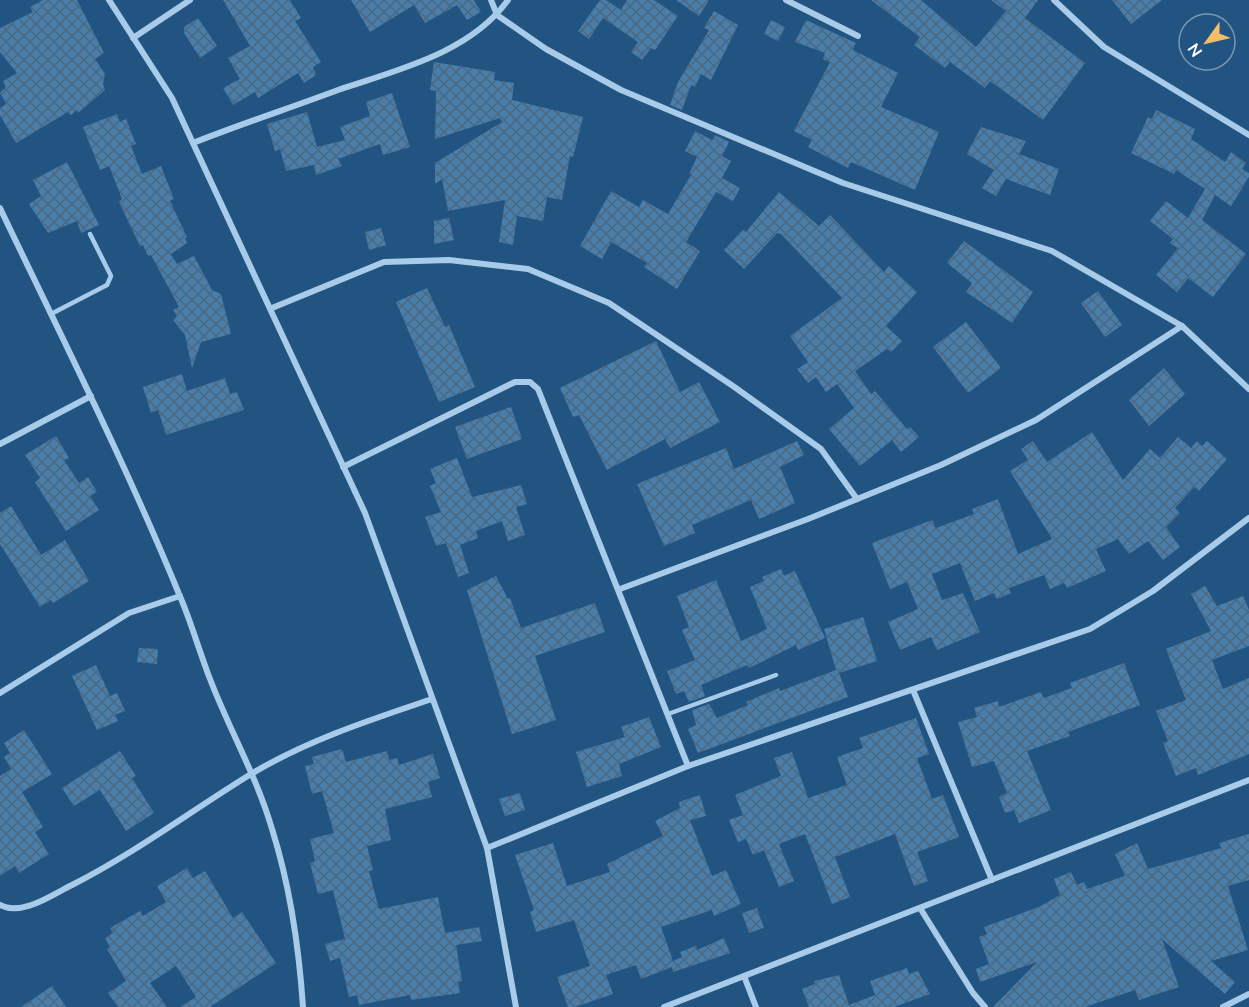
<svg xmlns="http://www.w3.org/2000/svg" width="1249" height="1007" viewBox="0 0 1249 1007" font-family="Mulish,sans-serif">
<style>
.building{fill:url(#building-cross-hatch)}
.lines{fill:none;stroke-linecap:round;stroke-linejoin:round}
.service{stroke:#a7cbe8;stroke-width:4.5}
.minor{stroke:#a7cbe8;stroke-width:6}
</style>
<defs>
<pattern id="building-cross-hatch" width="8" height="8" patternUnits="userSpaceOnUse" patternTransform="scale(1.5)"><rect width="8" height="8" fill="#4a7eaa"/><path d="M0 0l8 8M0 8l8-8" fill="none" stroke="#4b6880"/></pattern>
</defs>
<rect width="100%" height="100%" fill="#215481"/>
<g class="building">
<polygon points="43,0 77,0 104,53 95,59 105,74 103,84 105,90 78,113 77,110 71,115 68,112 16,143 0,115 0,108 6,104 0,93 6,87 3,81 17,73 0,52 0,28 33,12 30,7"/>
<polygon points="223,0 290,0 301,18 295,21 321,62 313,67 316,75 304,83 298,73 258,98 255,92 233,105 223,88 240,79 228,58 250,46"/>
<polygon points="351,0 474,0 481,12 467,20 457,5 425,23 414,5 370,32"/>
<polygon points="600,0 606,0 621,10 627,0 654,0 678,16 655,50 651,48 642,60 631,52 638,42 603,18 589,39 578,31"/>
<polygon points="676,0 709,0 699,16"/>
<polygon points="871,0 921,0 976,47 1006,11 991,0 1038,0 1025,18 1085,63 1043,120 990,81 985,88 950,62 945,68 914,45 920,37"/>
<polygon points="1112,0 1162,0 1131,24"/>
<polygon points="714,11 738,25 711,80 701,74 695,87 691,85 682,110 670,105 678,82 709,30 704,28"/>
<polygon points="198,18 217,46 200,58 184,33 184,27"/>
<polygon points="771,20 785,27 778,41 764,34"/>
<polygon points="806,20 856,43 853,50 898,73 881,107 939,132 915,190 851,162 848,168 808,147 812,140 794,131 830,62 823,59 825,53 795,42"/>
<polygon points="434,62 495,72 494,80 514,83 512,100 583,117 573,157 570,156 562,200 547,197 543,221 517,216 513,245 499,242 505,200 448,211 442,179 435,184 435,163 502,122 500,118 435,139 436,91 430,90"/>
<polygon points="392,93 410,147 383,155 380,144 338,159 342,166 316,175 314,165 286,171 280,149 275,151 267,124 307,112 317,147 345,140 340,127 370,116 366,102"/>
<polygon points="1156,110 1195,129 1191,139 1225,162 1231,152 1246,163 1242,169 1249,173 1249,177 1231,206 1215,195 1202,220 1246,254 1213,297 1188,278 1177,292 1156,275 1178,248 1170,243 1173,239 1150,221 1166,201 1188,218 1205,189 1176,170 1174,174 1131,153 1148,117 1152,119"/>
<polygon points="117,114 120,122 126,119 136,144 131,146 142,174 161,166 174,199 170,201 187,237 185,238 187,243 171,254 177,264 194,256 212,290 221,294 231,334 201,342 192,368 185,335 173,320 177,316 173,310 179,307 151,255 148,256 143,245 140,246 119,202 122,199 109,166 100,170 83,127"/>
<polygon points="981,127 1026,141 1019,154 1059,169 1050,195 1006,179 996,196 982,188 994,170 967,154"/>
<polygon points="695,131 712,140 715,135 729,142 722,156 731,161 722,178 740,188 733,201 716,192 686,242 700,251 677,289 644,267 647,263 611,242 602,259 580,246 611,191 639,207 643,200 668,214 691,175 689,174 697,157 685,151"/>
<polygon points="67,162 99,225 81,233 77,221 48,233 29,204 41,196 33,180"/>
<polygon points="779,192 819,226 830,215 884,272 889,266 917,292 886,326 902,341 891,352 887,349 855,371 871,394 875,391 907,429 910,427 919,437 901,452 892,440 860,466 829,429 854,408 837,384 826,392 816,377 808,383 797,369 808,362 790,336 842,298 781,234 777,233 744,269 724,250 743,230 746,232"/>
<polygon points="449,218 454,240 434,244 434,221"/>
<polygon points="381,228 386,245 369,250 365,232"/>
<polygon points="964,241 1033,292 1012,323 966,292 972,283 947,263"/>
<polygon points="427,288 445,327 449,325 475,387 439,402 396,302"/>
<polygon points="1098,291 1122,325 1105,337 1081,303"/>
<polygon points="966,322 1001,368 968,393 933,347"/>
<polygon points="656,341 680,392 699,382 720,422 670,448 665,439 607,470 579,415 573,417 560,388"/>
<polygon points="1164,368 1185,394 1149,426 1129,400"/>
<polygon points="182,374 187,391 225,378 230,394 237,392 244,410 166,435 158,410 151,413 143,387"/>
<polygon points="511,407 522,439 467,459 455,427"/>
<polygon points="1092,432 1123,480 1150,449 1160,458 1178,437 1191,448 1197,441 1202,446 1207,441 1227,459 1199,491 1194,487 1175,508 1180,513 1166,527 1180,547 1163,560 1148,541 1129,554 1118,539 1096,549 1106,571 1067,588 1064,583 1050,589 1044,575 1009,588 1011,593 997,599 994,593 975,601 960,563 932,574 942,600 963,593 980,632 937,650 931,637 900,650 888,622 918,609 907,582 890,589 872,543 932,520 936,528 974,514 972,509 998,499 1018,554 1052,539 1010,471 1028,460 1021,449 1033,441 1047,462"/>
<polygon points="56,436 69,458 64,460 79,483 88,477 97,492 90,496 99,510 66,531 35,482 40,478 25,455"/>
<polygon points="797,441 804,455 780,467 795,503 759,519 751,500 692,525 695,533 664,546 637,484 726,448 734,469"/>
<polygon points="457,458 472,497 521,485 527,504 516,507 525,535 508,541 502,521 476,531 478,538 460,545 469,573 458,577 446,543 436,546 425,517 441,512 430,486 436,483 430,469"/>
<polygon points="11,506 41,555 65,540 89,581 53,603 51,600 40,607 0,544 0,513"/>
<polygon points="781,569 784,576 795,571 825,638 798,650 796,645 749,668 747,665 701,685 705,696 689,702 684,691 676,694 667,671 695,660 682,630 689,627 677,596 716,580 741,641 767,629 750,587 764,581 762,577"/>
<polygon points="496,576 508,599 510,598 521,628 595,603 605,632 535,656 556,720 512,734 467,590"/>
<polygon points="1205,586 1217,606 1243,596 1249,610 1249,646 1212,660 1223,689 1249,678 1249,754 1198,775 1196,768 1176,776 1163,743 1168,741 1156,711 1186,700 1166,649 1211,631 1191,594"/>
<polygon points="863,617 877,661 839,673 848,697 698,753 688,729 696,725 692,710 709,704 717,718 748,705 746,702 779,688 780,691 836,670 824,629"/>
<polygon points="139,648 158,649 157,664 137,662"/>
<polygon points="1124,663 1140,705 1068,732 1070,736 1027,751 1051,810 1019,823 1014,810 1005,813 999,797 1007,793 994,761 972,767 958,722 977,717 974,708 998,701 999,707 1041,692 1044,698 1072,688 1070,683"/>
<polygon points="96,665 110,696 117,693 125,711 115,715 118,721 97,730 72,676"/>
<polygon points="649,717 661,747 619,764 622,776 587,787 576,752 625,737 621,727"/>
<polygon points="916,718 929,754 917,758 932,799 943,795 959,837 917,852 928,881 914,886 895,834 835,857 850,897 832,904 805,834 779,844 794,881 779,887 764,850 753,855 746,839 738,842 729,820 743,815 735,795 781,776 774,758 792,752 808,798 847,785 837,757 863,748 859,738"/>
<polygon points="24,730 52,774 22,792 43,827 35,832 49,854 19,873 15,866 0,876 0,776 11,769 4,757 10,753 4,743"/>
<polygon points="342,749 346,762 387,751 389,760 397,758 399,765 433,754 440,778 428,782 432,797 385,809 391,840 367,846 373,870 369,871 379,909 438,897 445,933 479,927 482,941 456,945 462,981 458,982 460,993 411,1000 410,995 359,1005 357,995 349,997 340,958 330,961 325,944 345,939 333,890 318,894 310,863 315,861 310,839 334,833 322,791 312,794 305,766 314,764 312,757"/>
<polygon points="120,751 136,776 132,778 154,813 126,831 100,790 74,806 62,788"/>
<polygon points="520,793 525,810 505,816 499,799"/>
<polygon points="700,795 706,816 690,820 712,876 726,870 741,904 714,916 712,910 661,927 673,961 682,957 680,952 696,946 697,950 724,938 730,953 673,972 672,967 641,979 636,965 606,975 613,994 575,1007 568,1007 557,977 590,966 574,920 536,932 530,912 534,910 515,855 553,843 567,886 610,872 607,864 663,836 655,821 680,808 679,802"/>
<polygon points="1249,834 1249,880 1228,886 1248,950 1211,961 1235,982 1225,994 1162,939 1179,987 1139,1000 1135,990 1085,1007 993,1007 1037,962 980,982 976,969 989,964 979,937 987,934 984,927 1041,906 1060,895 1054,879 1071,872 1077,885 1084,882 1087,889 1125,876 1115,854 1137,843 1148,869 1221,848 1219,843"/>
<polygon points="187,868 193,878 205,871 233,918 242,912 276,963 210,1007 180,1007 196,997 176,966 150,983 167,1007 118,1007 108,993 126,981 107,949 110,947 105,938 113,933 110,928 140,911 143,916 166,902 157,886"/>
<polygon points="757,908 764,928 749,933 742,913"/>
<polygon points="907,968 909,974 918,971 930,994 894,1007 809,1007 802,989 815,984 814,981 839,975 849,1005 875,995 870,981"/>
<polygon points="52,986 66,1007 21,1007"/>
</g>
<g class="lines">
<g class="service">
<polyline points="51,314 107,285 111,276 90,234"/>
<polyline points="668,714 776,675"/>
</g>
<g class="minor">
<polyline points="109,0 172,98 365,513 487,848 516,1007"/>
<polyline points="491,0 497,15 546,49 621,90 843,183 1052,251 1182,326 1249,389"/>
<polyline points="786,0 858,36"/>
<polyline points="1054,0 1104,47 1249,135"/>
<polyline points="133,38 190,0"/>
<path d="M193,143C241,124 290,108 338,90C397,70 470,53 508,0"/>
<path d="M0,208C61,336 125,462 179,594C191,621 199,651 210,679C229,729 257,777 272,829C290,886 299,948 303,1007"/>
<polyline points="272,308 384,262 449,260 528,269 609,303 733,386 821,449 857,499"/>
<polyline points="0,444 91,396"/>
<polyline points="343,467 515,382 530,382 538,389 688,766"/>
<polyline points="620,589 808,519 941,465 1036,420 1182,326"/>
<polyline points="913,690 992,880"/>
<polyline points="0,693 129,613 180,596"/>
<polyline points="487,848 688,766 1090,629 1153,591 1249,518"/>
<path d="M0,905C22,917 53,894 72,885C135,853 191,811 251,774C308,740 370,720 432,699"/>
<polyline points="920,908 973,993 985,1007"/>
<polyline points="744,976 756,1007"/>
<polyline points="664,1007 1249,780"/>
<polyline points="1223,1007 1249,994"/>
</g>
</g>
<g transform="translate(1207 42) rotate(236)"><circle r="28" fill="#215481" stroke="#7a98b3" stroke-width="1.5"/>
<path d="M0-4.5L10 22L0 15L-10 22Z" fill="#f4be69"/>
<text y="-9" font-size="16" font-weight="bold" text-anchor="middle" fill="#ffffff">N</text>
</g>
</svg>
